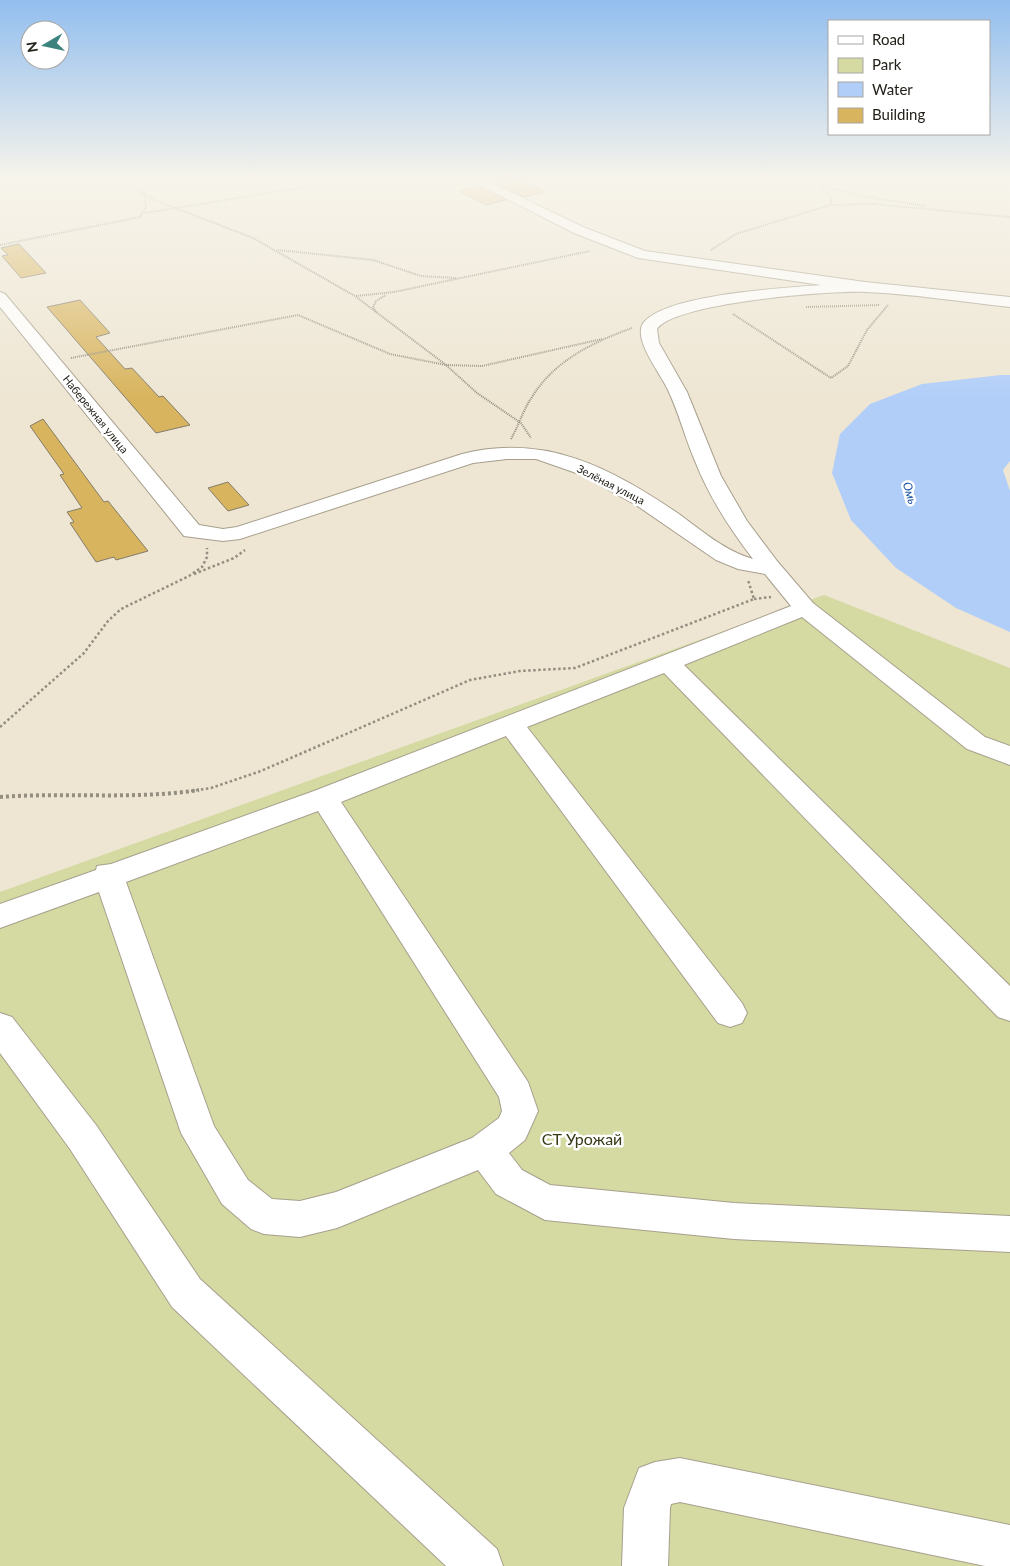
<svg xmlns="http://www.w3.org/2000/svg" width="1010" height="1566" viewBox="0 0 1010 1566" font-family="Lato,sans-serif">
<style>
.green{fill:#d4daa2}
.water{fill:#b1cef9}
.building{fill:#d8b45e;stroke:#837b6a}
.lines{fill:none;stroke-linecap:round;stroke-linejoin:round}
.minor-casing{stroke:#a79f8d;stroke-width:2}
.path-far2{stroke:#938e80;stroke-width:2;stroke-dasharray:1 1;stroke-linecap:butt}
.path-far1{stroke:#938e80;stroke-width:2.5;stroke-dasharray:2.5 2.5;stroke-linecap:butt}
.path{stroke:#938e80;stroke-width:4;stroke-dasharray:3 3;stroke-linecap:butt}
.minor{fill:#fff;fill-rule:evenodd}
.labels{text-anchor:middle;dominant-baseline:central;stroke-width:5;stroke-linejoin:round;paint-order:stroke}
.far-street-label{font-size:11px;fill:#24211a;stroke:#fff}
.far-water-label{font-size:12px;font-style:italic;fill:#1b53a3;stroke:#fff}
.near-park-label{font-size:16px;fill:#393c17;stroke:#fff}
</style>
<rect width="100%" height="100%" fill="#eee6d3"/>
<polygon class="green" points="824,595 1010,668 1010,1566 0,1566 0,892"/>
<polygon class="water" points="1001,375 1010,375 1010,461 1003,470 1010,491 1010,632 956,608 896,568 851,520 832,473 840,434 870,404 922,384"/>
<g class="building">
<polygon points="516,179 545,192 524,197 496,183"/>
<polygon points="479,187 506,200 486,205 459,191"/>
<polygon points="19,244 46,273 21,278 2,256 8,255 1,248"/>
<polygon points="80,300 110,333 96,337 125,369 132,368 159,397 163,396 190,425 156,433 47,307"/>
<polygon points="43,419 104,502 108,501 148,551 116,560 114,557 96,562 70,523 74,522 67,512 82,508 60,475 64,474 30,426"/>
<polygon points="228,482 249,505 228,511 208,488"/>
</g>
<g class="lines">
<defs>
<g id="minor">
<path d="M468,179H483L583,227L645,251L865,282L1010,297V307C962,302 914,294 866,292C832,290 674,303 657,329L659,343L687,392L721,476L747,521L777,561L813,603L985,737L1010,746V765L967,749L802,617L684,665L1010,986V1021L998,1017L664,673L527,727L742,1003L747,1013L742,1023L730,1027L718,1023L506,736L341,802L528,1082L538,1111L525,1140L509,1153L522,1170L550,1185L734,1203L1010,1216V1252L734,1239L545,1220L496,1194L478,1170L337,1228L300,1237L264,1234L251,1229L222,1204L181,1133L99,892L0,928V904L96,870L97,866L111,864L314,791L791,606L765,574L738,569L716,560L636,505L582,475L536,459H507L473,463L240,539L223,541L184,536L0,307V292L5,294L199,525L223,529L237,527L462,454C546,433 611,468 679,514C702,531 725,551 753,559C730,529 709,497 695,461C685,438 679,413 668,390C661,374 631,338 644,322C668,294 784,288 821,285L638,258L574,233ZM318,811L499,1097L502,1111L499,1118L472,1138L336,1192L300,1201L272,1199L248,1180L214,1126L126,882Z"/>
<polygon points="0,1013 12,1017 96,1125 200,1279 497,1549 503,1566 446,1566 172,1307 70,1149 0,1053"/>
<polygon points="680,1458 1010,1525 1010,1566 985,1566 680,1502 671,1504 670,1508 668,1566 622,1566 624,1508 639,1468 655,1462"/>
</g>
</defs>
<use href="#minor" class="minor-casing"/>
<g class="path-far2">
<polyline points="118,179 152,199 253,238 355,296 446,365 477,393 521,423 531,438"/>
<polyline points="819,185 866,197 926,206"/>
<polyline points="830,205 874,204 1010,217"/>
<polyline points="145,213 354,179"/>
<polyline points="0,245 140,217 146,207 143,187 152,179"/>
<polyline points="278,250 373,260 421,276 456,278"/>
<polyline points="711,250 736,234 830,205 832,199 823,188 801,179"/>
<polyline points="356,296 394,292 590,251"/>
<polyline points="806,307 880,305"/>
<polyline points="376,312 373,307 376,301 386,295"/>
<polyline points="733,314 831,378 848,366 867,330 888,305"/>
<polyline points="71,358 298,315 390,354 446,365 482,366 602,339"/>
<path d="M511,439C519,425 523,410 532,397C554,361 593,342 632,328"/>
</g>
<g class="path-far1">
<polyline points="194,574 234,558 245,550"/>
<polyline points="754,599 771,597"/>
<polyline points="0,727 84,653 108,621 121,609 189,576 202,567 207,557 207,548"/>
<polyline points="191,791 211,788 261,771 470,680 520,671 575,668 754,599 748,580"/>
</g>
<path class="path" d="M0,797C66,792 133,800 199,790"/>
<use href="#minor" class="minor"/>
</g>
<linearGradient id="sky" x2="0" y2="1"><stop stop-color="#92beef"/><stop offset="0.45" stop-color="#f7f4eb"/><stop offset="1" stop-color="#f7f4eb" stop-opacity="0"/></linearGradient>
<rect width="1010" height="398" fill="url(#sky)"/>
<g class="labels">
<g class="far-street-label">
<text transform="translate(96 414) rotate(51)">Набережная улица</text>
<text transform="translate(611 484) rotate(27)">Зелёная улица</text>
</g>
<g class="far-water-label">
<text transform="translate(910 493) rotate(75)">Омь</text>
</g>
<g class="near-park-label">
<text x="582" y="1138">СТ Урожай</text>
</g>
</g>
<rect x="828" y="20" width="162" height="115" fill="#ffffff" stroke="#a7a6a3"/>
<rect x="838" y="36" width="25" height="8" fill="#ffffff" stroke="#a7a6a3"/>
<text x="872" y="45" font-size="15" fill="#24211a">Road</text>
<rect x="838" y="58" width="25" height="15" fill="#d4daa2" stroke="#a7a6a3"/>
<text x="872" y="70" font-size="15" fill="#24211a">Park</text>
<rect x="838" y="82" width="25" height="15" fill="#b1cef9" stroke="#a7a6a3"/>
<text x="872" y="95" font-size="15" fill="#24211a">Water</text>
<rect x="838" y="108" width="25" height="15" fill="#d8b45e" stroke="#a7a6a3"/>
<text x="872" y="120" font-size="15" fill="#24211a">Building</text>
<g transform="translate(45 45) rotate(261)"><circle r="24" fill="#ffffff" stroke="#a7a6a3"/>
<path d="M0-4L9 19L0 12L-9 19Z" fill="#3c837f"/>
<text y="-8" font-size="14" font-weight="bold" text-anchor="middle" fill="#24211a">N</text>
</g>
</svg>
